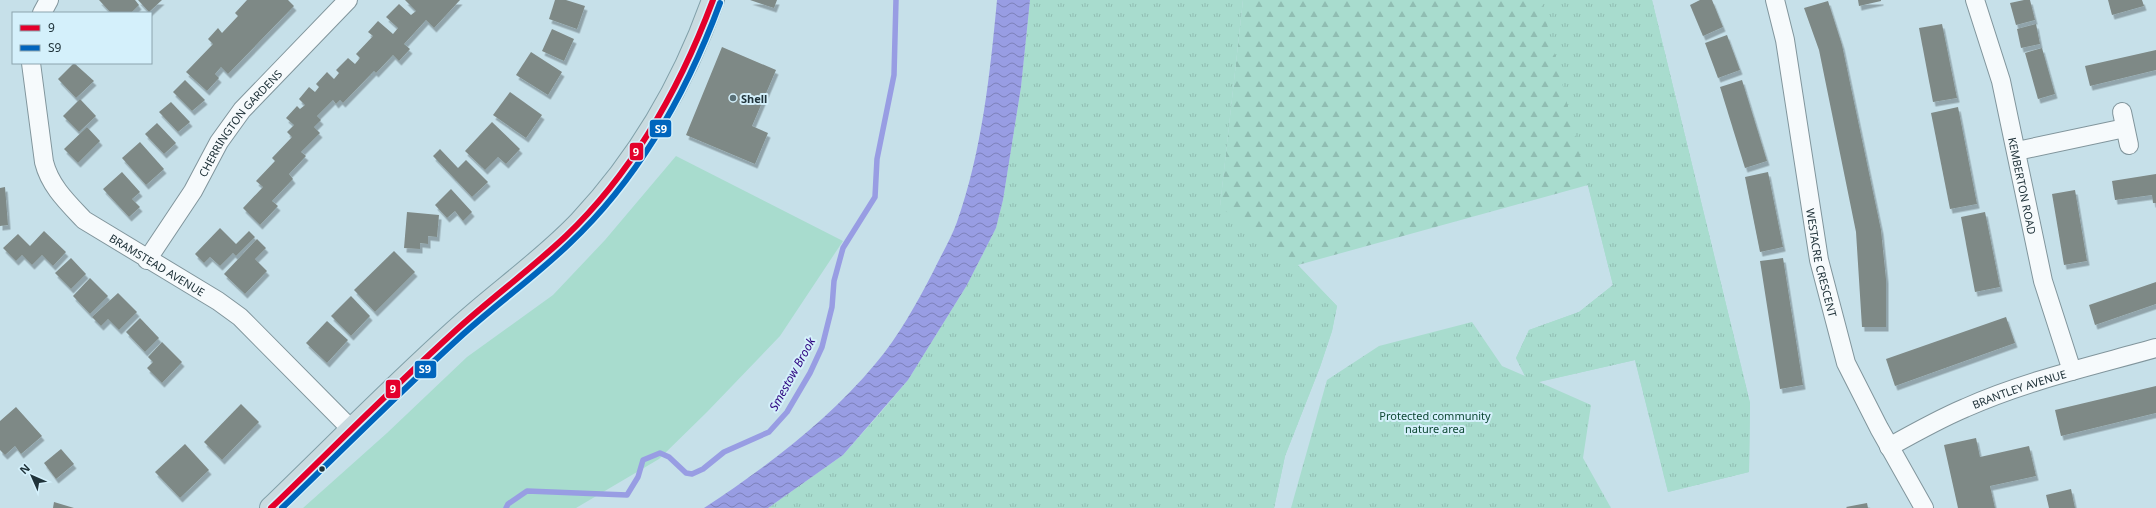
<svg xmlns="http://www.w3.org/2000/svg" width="2156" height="508" viewBox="0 0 2156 508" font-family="'Noto Sans',sans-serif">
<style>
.grass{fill:#a8dcce}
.forest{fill:url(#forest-firs)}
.park{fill:url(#park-tufts)}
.water{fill:url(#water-waves)}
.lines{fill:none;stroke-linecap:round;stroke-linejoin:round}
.stream{stroke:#989de3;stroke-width:5.5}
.building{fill:#7e8986;filter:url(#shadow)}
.minor-casing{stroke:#81959c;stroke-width:20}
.trunk-casing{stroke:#81a0a9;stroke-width:24}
.minor{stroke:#f6fafc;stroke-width:18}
.trunk{stroke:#c9dbe0;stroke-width:22}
.bus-1-casing{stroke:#d4f0fb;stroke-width:9}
.bus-2-casing{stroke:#d4f0fb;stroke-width:9}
.bus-1{stroke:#e4002b;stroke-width:6}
.bus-2{stroke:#0065bd;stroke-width:6}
.poi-dot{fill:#5a7077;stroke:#d4f0fb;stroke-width:1.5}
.bus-dot{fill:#20333a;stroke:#d4f0fb;stroke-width:1.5}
.labels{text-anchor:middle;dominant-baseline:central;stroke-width:4;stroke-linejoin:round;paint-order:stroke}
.poi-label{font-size:11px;font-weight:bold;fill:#20333a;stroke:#d4f0fb;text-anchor:start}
.street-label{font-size:11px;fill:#20333a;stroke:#d4f0fb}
.park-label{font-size:11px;fill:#0e4833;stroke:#d4f0fb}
.water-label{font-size:12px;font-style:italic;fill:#2d0580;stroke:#d4f0fb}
.line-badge{stroke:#d4f0fb;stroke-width:1.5}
.badge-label{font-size:11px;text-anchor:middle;font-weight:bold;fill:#fff}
</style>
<defs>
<pattern id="forest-firs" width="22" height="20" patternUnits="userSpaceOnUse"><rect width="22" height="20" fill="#a8dcce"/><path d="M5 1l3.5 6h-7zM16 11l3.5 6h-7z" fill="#90bdb2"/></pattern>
<pattern id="park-tufts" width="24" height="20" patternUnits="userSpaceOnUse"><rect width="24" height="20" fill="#a8dcce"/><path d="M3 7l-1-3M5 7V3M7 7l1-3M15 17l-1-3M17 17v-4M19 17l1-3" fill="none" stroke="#90bdb2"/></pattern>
<pattern id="water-waves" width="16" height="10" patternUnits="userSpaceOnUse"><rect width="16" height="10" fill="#989de3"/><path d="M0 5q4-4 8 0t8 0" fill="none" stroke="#7c81b9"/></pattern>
<filter id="shadow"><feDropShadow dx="2.5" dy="4.5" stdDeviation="0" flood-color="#0004"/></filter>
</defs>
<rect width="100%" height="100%" fill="#c6e0e9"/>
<polygon class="grass" points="676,156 843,241 780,336 707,412 659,459 576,508 303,508 387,433 467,357 553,295 605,240"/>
<polygon class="forest" points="1243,0 1652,0 1750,403 1749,472 1668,492 1635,360 1529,384 1516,358 1529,330 1579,312 1613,285 1588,185 1298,265 1337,306 1332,331 1320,367 1285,456 1274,508 1126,169 1220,206"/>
<g class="park">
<polygon points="1030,0 1243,0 1220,207 1297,265 1337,306 1332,331 1320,367 1285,456 1274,508 768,508 843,455 881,412 908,380 967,285 996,228 1003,200 1021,87"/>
<polygon points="1541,0 1652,0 1750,403 1749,472 1668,492 1635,360 1539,382 1591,405 1583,458 1611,508 1291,508 1327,380 1379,346 1472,322 1502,366 1525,376 1516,358 1529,330 1579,312 1613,285"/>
</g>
<path class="water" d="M997,0H1030L1021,87L1003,200L996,228L967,285L908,380L843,455L768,508H704C766,467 828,421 876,363C898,337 917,303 933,272C941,255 951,239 957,222C982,151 990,74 997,0Z"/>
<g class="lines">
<polyline class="stream" points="506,508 508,504 527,491 627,495 638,477 643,460 660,453 669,457 686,473 692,474 703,469 724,452 769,432 787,412 810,373 822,347 832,307 834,281 843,248 875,197 877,159 894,75 896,0"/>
</g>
<g class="building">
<polygon points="99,0 135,0 139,5 131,13 111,13"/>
<polygon points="138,0 162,0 149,12"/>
<polygon points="247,0 288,0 294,6 228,74 221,67 215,74 219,78 207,91 186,72 213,44 208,39 218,28 222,33 238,16 235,13"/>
<polygon points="405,0 460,0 434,28 426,20 404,44 410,49 399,61 393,55 376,73 374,71 343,103 340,100 336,104 333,100 317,116 321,120 314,127 320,133 301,152 306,156 289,174 293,179 272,201 278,206 260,225 243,208 263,187 256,181 275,161 272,158 292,137 287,132 294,125 286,118 297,106 300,109 305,105 299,99 309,87 315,92 319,87 316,84 327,72 334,79 339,73 336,70 348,58 355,64 360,58 356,54 373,36 368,32 378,21 393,34 398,28 386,17 399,4 411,15 416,11"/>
<polygon points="555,0 566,0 585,6 577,29 549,19"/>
<polygon points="750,0 777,0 774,8"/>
<polygon points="1700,0 1712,0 1723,27 1703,36 1690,5"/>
<polygon points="1858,0 1881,0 1881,1 1859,6"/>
<polygon points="2024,0 2030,0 2035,20 2016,25 2010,3"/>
<polygon points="2108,0 2142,0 2144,6 2112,15"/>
<polygon points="1828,1 1842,45 1881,230 1886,279 1886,327 1862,327 1856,232 1819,50 1804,8"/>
<polygon points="1942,24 1957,98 1933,102 1919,28"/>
<polygon points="2036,24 2040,44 2021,48 2017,29"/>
<polygon points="552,29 574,39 564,61 542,51"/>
<polygon points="1727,35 1740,70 1718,78 1705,43"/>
<polygon points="722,47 776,70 752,126 768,133 755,164 686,135"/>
<polygon points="2042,48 2055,94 2038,99 2025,53"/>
<polygon points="2156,50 2156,70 2090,86 2085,66"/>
<polygon points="531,52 562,72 548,95 516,75"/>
<polygon points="74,63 94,81 76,98 58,79"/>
<polygon points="185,80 205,100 192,111 173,92"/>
<polygon points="1742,80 1767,161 1745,168 1720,87"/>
<polygon points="510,92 542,115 526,138 493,115"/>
<polygon points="80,99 96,116 79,132 63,116"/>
<polygon points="171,102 190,122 178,132 159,112"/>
<polygon points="1958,107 1977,204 1950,209 1931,113"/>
<polygon points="492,122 520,149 506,164 498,157 485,170 465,151"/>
<polygon points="157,123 176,143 164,154 145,134"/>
<polygon points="87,127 100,141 78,163 64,149"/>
<polygon points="140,142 164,169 146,185 122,158"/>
<polygon points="440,149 458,168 466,160 488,182 472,197 433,156"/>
<polygon points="122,172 140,192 132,199 140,207 129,217 103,189"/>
<polygon points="1768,172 1783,247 1760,252 1745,177"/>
<polygon points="2156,174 2156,203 2153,203 2152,195 2115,200 2112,181"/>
<polygon points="5,187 8,225 0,226 0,188"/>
<polygon points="451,189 472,212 463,221 455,211 447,218 435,205"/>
<polygon points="2075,190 2087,261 2064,265 2052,194"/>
<polygon points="407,212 439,215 437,237 428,236 428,244 420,243 420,249 404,248"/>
<polygon points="1985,212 2000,287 1975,292 1961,217"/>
<polygon points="220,228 236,244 249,231 255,237 236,256 233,253 220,266 210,257 204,263 195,254"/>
<polygon points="44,231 66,252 53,266 42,255 32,265 22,255 16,261 3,248 18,234 30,246"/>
<polygon points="257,239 266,248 255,259 267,271 245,294 224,274"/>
<polygon points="394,251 415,272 375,312 354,290"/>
<polygon points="71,258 86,274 71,289 55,273"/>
<polygon points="1783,258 1803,385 1780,389 1760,261"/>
<polygon points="90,278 108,296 90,314 73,296"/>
<polygon points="2156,282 2156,304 2095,325 2089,305"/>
<polygon points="118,293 137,312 119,330 108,319 101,326 92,317"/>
<polygon points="351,296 370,316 351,336 331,316"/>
<polygon points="2006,317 2015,343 1895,386 1886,359"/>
<polygon points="140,318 159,338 145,352 126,332"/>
<polygon points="327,321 348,340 327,363 306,343"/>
<polygon points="162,342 182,362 162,383 147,368 153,362 148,357"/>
<polygon points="2156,386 2156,413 2061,436 2055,410"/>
<polygon points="241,404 259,422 222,460 204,442"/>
<polygon points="16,407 42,436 21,454 15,446 5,455 0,450 0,421"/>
<polygon points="1976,438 1980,457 2029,446 2036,476 1990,486 1995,508 1958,508 1944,445"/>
<polygon points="185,444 209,470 180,498 155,472"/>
<polygon points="61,449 74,464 56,479 44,463"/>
<polygon points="2071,489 2075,508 2049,508 2046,495"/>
<polygon points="54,502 74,508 53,508"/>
<polygon points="1867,503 1868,508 1847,508 1846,507"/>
</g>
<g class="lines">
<defs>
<g id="minor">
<path id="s1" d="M1775,0L1785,40L1819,260L1846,363L1879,428L1924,508"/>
<path id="s2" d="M1975,0L2001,81L2043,281L2072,371"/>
<polyline points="42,13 49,0"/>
<path id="s3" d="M31,63L44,162C50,186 67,202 84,220L218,301L240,317L352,430"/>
<polyline points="2122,112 2129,145"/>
<polyline points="2017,151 2125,128"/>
<path id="s4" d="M147,260L193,191L219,142L242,110L348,0"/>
<path id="s5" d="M1889,447C1914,433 1939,419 1965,408C2025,381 2092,366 2156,348"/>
</g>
<path id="trunk" d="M271,508C332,449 391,389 454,332C495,294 542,262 580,222C640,158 684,82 713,0"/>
</defs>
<use href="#minor" class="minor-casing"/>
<use href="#trunk" class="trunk-casing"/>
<use href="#minor" class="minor"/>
<use href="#trunk" class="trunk"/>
<defs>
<path id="bus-1" d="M271,508C332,449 391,389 454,332C490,299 530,270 566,236C634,171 680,88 713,0"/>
<path id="bus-2" d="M282,508C341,451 399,393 459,338C495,305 535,277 570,243C640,177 687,92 720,3"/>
</defs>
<use href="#bus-1" class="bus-1-casing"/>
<use href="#bus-2" class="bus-2-casing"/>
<use href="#bus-1" class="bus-1"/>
<use href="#bus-2" class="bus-2"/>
</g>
<circle class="poi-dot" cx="733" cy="98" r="4"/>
<circle class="bus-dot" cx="322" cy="469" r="3.5"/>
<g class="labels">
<g class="poi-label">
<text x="741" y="98">Shell</text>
</g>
<g class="street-label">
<text stroke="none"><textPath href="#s4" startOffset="166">CHERRINGTON GARDENS</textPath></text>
<text stroke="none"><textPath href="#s2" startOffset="192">KEMBERTON ROAD</textPath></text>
<text stroke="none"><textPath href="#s1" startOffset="267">WESTACRE CRESCENT</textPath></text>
<text stroke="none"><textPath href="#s3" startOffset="257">BRAMSTEAD AVENUE</textPath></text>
<text stroke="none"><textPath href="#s5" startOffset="143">BRANTLEY AVENUE</textPath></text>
</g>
<g class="park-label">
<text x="1435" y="415">Protected community<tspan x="1435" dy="13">nature area</tspan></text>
</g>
<g class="water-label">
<text transform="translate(792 374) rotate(-61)">Smestow Brook</text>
</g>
</g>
<g class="line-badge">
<rect x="649" y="119" width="23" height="19" rx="4" fill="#0065bd"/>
<rect x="629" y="142" width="15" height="19" rx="4" fill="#e4002b"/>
<rect x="414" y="360" width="23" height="19" rx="4" fill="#0065bd"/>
<rect x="385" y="379" width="16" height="20" rx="4" fill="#e4002b"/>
</g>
<g class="badge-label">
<text x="661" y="133">S9</text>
<text x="636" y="156">9</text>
<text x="425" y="373">S9</text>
<text x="393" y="393">9</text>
</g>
<rect x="12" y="12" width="140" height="52" fill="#d4f0fb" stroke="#8ca4ae"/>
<rect x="20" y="25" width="20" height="6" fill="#e4002b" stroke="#8ca4ae"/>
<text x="48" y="32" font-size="12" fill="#20333a">9</text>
<rect x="20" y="45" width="20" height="6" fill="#0065bd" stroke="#8ca4ae"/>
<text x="48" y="52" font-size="12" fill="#20333a">S9</text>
<g transform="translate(32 476) rotate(315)" stroke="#d4f0fb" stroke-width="3" paint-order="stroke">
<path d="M0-3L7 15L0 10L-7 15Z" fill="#20333a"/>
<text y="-6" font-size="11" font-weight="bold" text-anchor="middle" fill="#20333a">N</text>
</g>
</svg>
